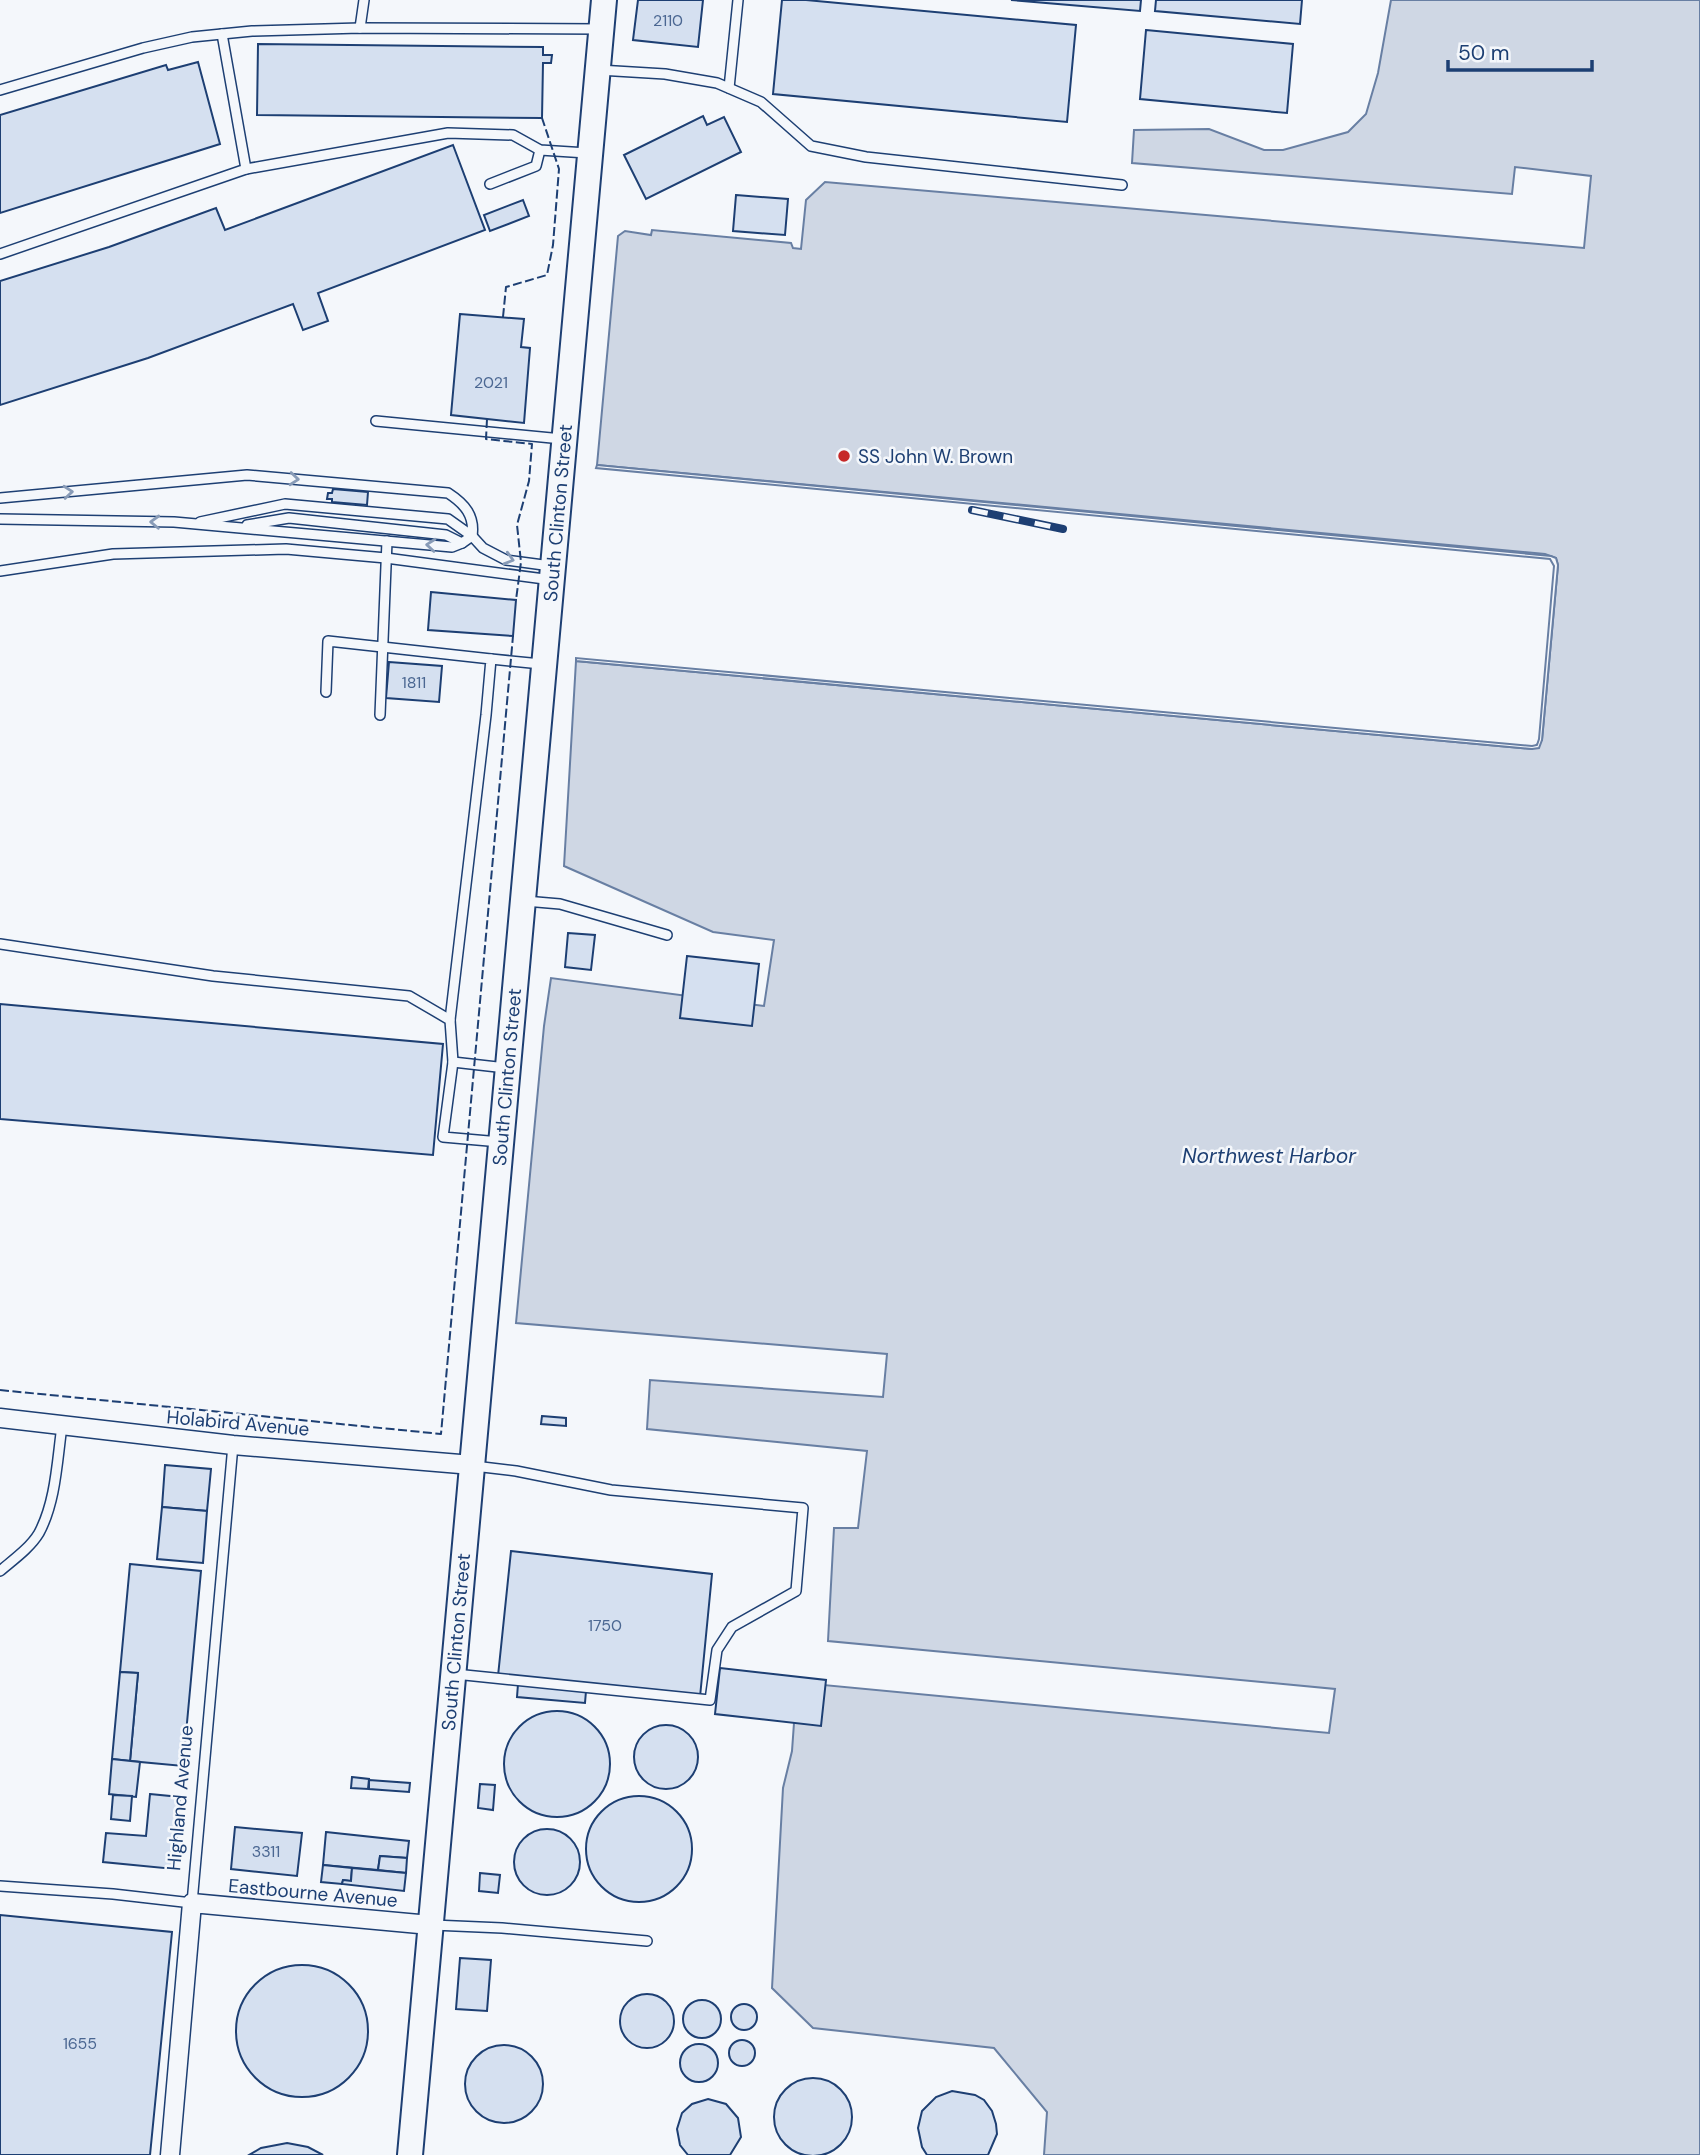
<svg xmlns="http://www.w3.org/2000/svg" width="1700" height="2155" viewBox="0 0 1700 2155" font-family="'DM Sans',sans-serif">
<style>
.water{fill:#cfd7e4;stroke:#687fa3;stroke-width:2}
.pier{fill:#f4f7fb;stroke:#687fa3;stroke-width:2}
.building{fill:#d5e0f0;stroke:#1d3f73;stroke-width:2}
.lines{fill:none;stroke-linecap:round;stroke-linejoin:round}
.service-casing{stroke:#1d3f73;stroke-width:12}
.minor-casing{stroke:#1d3f73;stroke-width:21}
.secondary-casing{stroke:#1d3f73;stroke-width:28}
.service{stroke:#f4f7fb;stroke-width:9}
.minor{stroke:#f4f7fb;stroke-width:18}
.secondary{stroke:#f4f7fb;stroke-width:24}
.rail-casing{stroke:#1d3f73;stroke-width:8}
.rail{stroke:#f4f7fb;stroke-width:5;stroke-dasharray:16;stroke-linecap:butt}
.fence{stroke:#1d3f73;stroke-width:2;stroke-dasharray:9 3.5;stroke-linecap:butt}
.oneway{stroke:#889bb7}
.poi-dot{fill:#c62828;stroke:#f4f7fb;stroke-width:2.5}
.labels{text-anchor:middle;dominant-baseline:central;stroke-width:5;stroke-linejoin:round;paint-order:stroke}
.number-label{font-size:16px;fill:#4b6792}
.poi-label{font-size:19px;fill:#1d3f73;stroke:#f4f7fb;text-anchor:start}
.street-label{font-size:19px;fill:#1d3f73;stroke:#f4f7fb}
.water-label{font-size:21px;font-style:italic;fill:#1d3f73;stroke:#f4f7fb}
</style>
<rect width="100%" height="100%" fill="#f4f7fb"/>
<polygon class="water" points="1391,0 1700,0 1700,2155 1044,2155 1047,2112 994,2048 813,2028 772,1988 783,1788 792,1751 794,1723 818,1717 824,1685 1329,1733 1335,1689 828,1641 834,1528 858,1528 867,1451 647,1429 650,1380 883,1397 887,1354 516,1323 544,1026 551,978 764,1006 774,940 713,932 564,866 576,661 1532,749 1542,740 1558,565 1556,558 1545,554 597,465 618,236 625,231 651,235 652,230 791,243 793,248 801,249 806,200 825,182 1584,248 1591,176 1515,167 1512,194 1132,163 1134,130 1209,129 1264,150 1283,150 1348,132 1366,114 1378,73"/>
<polygon class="pier" points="597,465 1551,556 1556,558 1558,565 1542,740 1539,748 1532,749 576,661 576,658 1532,746 1537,745 1539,739 1554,566 1550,559 596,468"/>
<g class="building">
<polygon points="638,0 703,0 698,47 633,40"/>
<polygon points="782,0 806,0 1076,25 1067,122 773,94"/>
<polygon points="1011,0 1141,0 1140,11"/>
<polygon points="1156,0 1302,0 1300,24 1155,11"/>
<polygon points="1146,30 1293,44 1287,113 1140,99"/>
<polygon points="258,44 543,47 543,55 552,55 551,63 543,63 542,118 257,115"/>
<polygon points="198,62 220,144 0,213 0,115 166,65 168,70"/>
<polygon points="703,116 707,125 724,117 741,152 646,199 624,155"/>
<polygon points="453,145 485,230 318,293 328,321 303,330 293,304 148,358 0,405 0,281 109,247 216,208 225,230"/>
<polygon points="736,195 788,199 785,235 733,231"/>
<polygon points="523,200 529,216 490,231 484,215"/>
<polygon points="460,314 524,319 521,347 530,348 524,423 451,415"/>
<polygon points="333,489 368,492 367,505 332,502 332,499 327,499 328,493 332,493"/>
<polygon points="431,592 516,600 513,636 428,630"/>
<polygon points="389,662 442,666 439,702 386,698"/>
<polygon points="568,933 595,935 591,970 565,967"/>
<polygon points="687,956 759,964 752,1026 680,1018"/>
<polygon points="0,1004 443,1044 433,1155 0,1119"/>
<polygon points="542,1416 566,1418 566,1426 541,1424"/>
<polygon points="165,1465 211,1469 207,1511 162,1507"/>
<polygon points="162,1507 207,1511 203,1563 157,1559"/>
<polygon points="511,1551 712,1574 700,1697 498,1676"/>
<polygon points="130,1564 201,1571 183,1766 130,1761 138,1673 120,1672"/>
<polygon points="720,1668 826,1680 821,1726 715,1714"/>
<polygon points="120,1672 138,1673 130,1761 112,1759"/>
<polygon points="518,1684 586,1691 585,1703 517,1697"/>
<circle cx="557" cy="1764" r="53"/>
<circle cx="666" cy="1757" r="32"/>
<polygon points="112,1759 140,1762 136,1797 109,1794"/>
<polygon points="352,1777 369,1779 368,1789 351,1788"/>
<polygon points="369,1780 410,1783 409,1792 369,1789"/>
<polygon points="480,1784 495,1785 493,1810 478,1808"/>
<polygon points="150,1794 180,1797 174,1869 103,1862 106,1833 146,1836"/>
<polygon points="113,1795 132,1796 130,1821 111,1819"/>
<circle cx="639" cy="1849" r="53"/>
<polygon points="235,1827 302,1833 297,1876 231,1869"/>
<circle cx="547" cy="1862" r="33"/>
<polygon points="326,1832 409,1841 407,1858 380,1856 378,1870 323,1865"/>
<polygon points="380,1856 407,1858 406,1873 378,1870"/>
<polygon points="323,1865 352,1868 351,1881 343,1880 342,1884 321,1882"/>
<polygon points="352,1868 406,1873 404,1891 342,1884 343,1880 351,1881"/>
<polygon points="480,1873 500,1875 498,1893 479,1891"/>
<polygon points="0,1915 172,1932 150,2155 0,2155"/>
<polygon points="460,1958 491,1960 487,2011 456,2009"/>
<circle cx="302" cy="2031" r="66"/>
<circle cx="647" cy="2021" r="27"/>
<circle cx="702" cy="2019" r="19"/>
<circle cx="744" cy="2017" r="13"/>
<circle cx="742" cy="2053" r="13"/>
<circle cx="699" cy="2063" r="19"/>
<circle cx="504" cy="2084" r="39"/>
<circle cx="813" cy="2117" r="39"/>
<polygon points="952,2091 975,2095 984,2100 992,2111 996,2124 997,2134 988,2155 927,2155 922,2147 918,2128 922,2111 936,2097"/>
<polygon points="708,2099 726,2104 738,2118 741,2137 730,2155 688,2155 680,2145 677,2129 682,2113 692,2104"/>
<polygon points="287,2143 308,2147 323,2155 249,2155 261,2148"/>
</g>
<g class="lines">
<defs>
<g id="service">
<polyline points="360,28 364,0"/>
<polyline points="599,70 665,74 717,83 761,102 811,146 866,157 1122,185"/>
<polyline points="729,88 738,0"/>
<polyline points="0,90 143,48 192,37 252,31 360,28 600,29"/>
<polyline points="246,169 448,133 513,135 540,150 587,153"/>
<polyline points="490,184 536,166 540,150"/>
<polyline points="0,254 246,169 222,34"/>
<polyline points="376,421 562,439"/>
<path d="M0,498L247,475L448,493C465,504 475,516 472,536L462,543L452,547L174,522L0,519"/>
<polyline points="200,522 285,504 448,519 472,536 483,548 506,560 551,566"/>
<polyline points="247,525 289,518 446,535 462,543"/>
<polyline points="0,571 113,554 286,549 386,558 552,580"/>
<polyline points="491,659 541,664"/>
<polyline points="326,692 328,641 491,659 486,715 450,1020"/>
<polyline points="380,715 387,541"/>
<polyline points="525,901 560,904 667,935"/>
<polyline points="0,944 213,976 409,996 450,1020 453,1062"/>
<polyline points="500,1142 443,1137 453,1062 506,1068"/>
<path d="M0,1571C13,1560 30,1548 39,1533C56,1501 57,1461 62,1426"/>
<polyline points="455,1674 710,1700 717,1650 732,1627 796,1591 803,1508 611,1490 516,1471 474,1466"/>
<polyline points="0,1886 113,1894 192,1903 233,1445"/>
<polyline points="433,1925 502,1928 647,1941"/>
</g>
<g id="minor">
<polyline points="0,1418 233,1445 472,1465"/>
<polyline points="170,2155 192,1903 430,1925"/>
</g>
<polyline id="secondary" points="410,2155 604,0"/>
</defs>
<use href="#service" class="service-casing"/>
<use href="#minor" class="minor-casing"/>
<use href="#secondary" class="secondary-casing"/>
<use href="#service" class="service"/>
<use href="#minor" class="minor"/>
<use href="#secondary" class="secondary"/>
<defs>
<polyline id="rail" points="972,510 1063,529"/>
</defs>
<use href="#rail" class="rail-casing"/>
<use href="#rail" class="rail"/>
<g class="fence">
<polyline points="503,317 506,287 547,275 553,245 559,169 542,118"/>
<polyline points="487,419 486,439 532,444 529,481 517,525 521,562 516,600"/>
<polyline points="0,1390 441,1434 513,636"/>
</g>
</g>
<defs><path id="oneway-chevron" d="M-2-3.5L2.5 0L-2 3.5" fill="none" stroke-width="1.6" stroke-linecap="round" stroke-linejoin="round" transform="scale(1.75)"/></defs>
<g class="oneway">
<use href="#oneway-chevron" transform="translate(294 479) rotate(5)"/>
<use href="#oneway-chevron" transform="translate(68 492) rotate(-5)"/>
<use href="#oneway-chevron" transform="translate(155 522) rotate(-178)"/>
<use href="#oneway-chevron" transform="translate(431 545) rotate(-175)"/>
<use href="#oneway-chevron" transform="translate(509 559) rotate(16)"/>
</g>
<circle class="poi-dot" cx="844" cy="456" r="7"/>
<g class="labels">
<g class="number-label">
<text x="668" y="20">2110</text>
<text x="491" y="382">2021</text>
<text x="414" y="682">1811</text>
<text x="605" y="1625">1750</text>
<text x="266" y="1851">3311</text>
<text x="80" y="2043">1655</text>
</g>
<g class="poi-label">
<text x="858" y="456">SS John W. Brown</text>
</g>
<g class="street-label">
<text transform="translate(558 513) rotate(-85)">South Clinton Street</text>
<text transform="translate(507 1077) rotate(-85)">South Clinton Street</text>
<text transform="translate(238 1423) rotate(5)">Holabird Avenue</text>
<text transform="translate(456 1642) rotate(-85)">South Clinton Street</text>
<text transform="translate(180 1798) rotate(-85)">Highland Avenue</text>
<text transform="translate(313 1893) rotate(5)">Eastbourne Avenue</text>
</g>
<g class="water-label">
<text x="1269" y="1156">Northwest Harbor</text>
</g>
</g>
<path d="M1448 60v10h144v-10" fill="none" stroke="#1d3f73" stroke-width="3.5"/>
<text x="1458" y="60" font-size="21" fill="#1d3f73" stroke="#f4f7fb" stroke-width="5" paint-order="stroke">50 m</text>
</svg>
